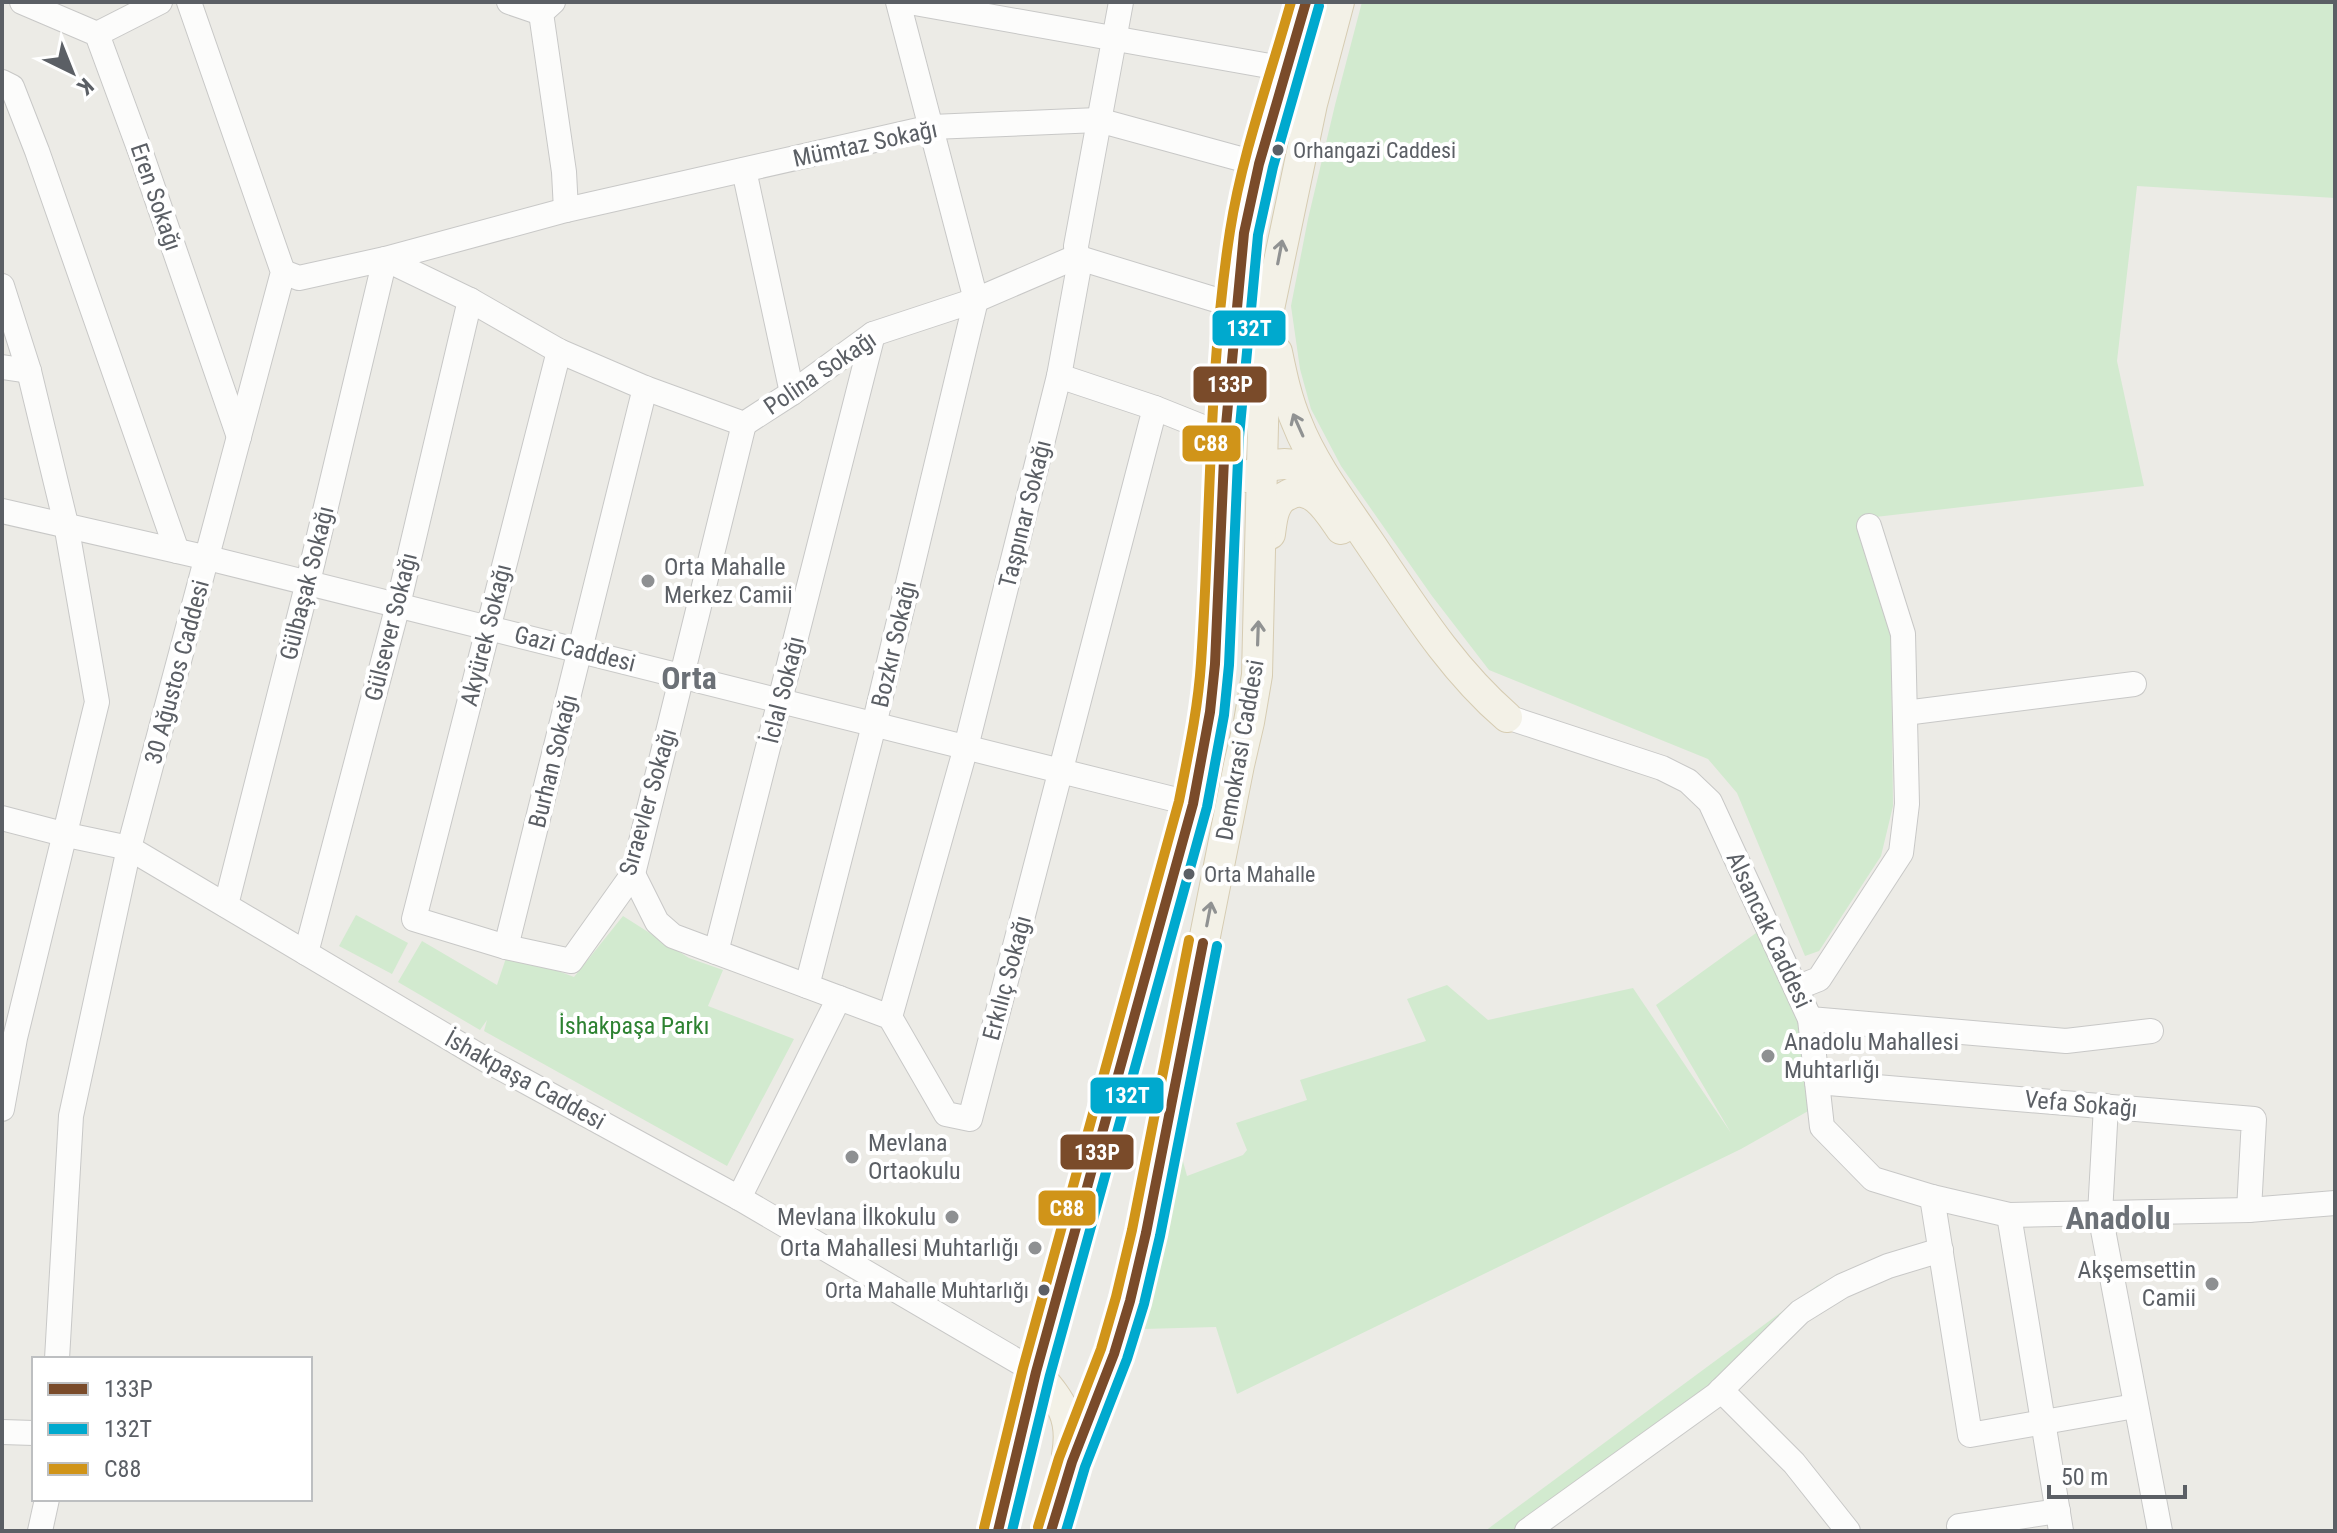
<svg xmlns="http://www.w3.org/2000/svg" width="2337" height="1533" viewBox="0 0 2337 1533" font-family="'Roboto Condensed',sans-serif">
<style>
.green{fill:#d2eacf}
.lines{fill:none;stroke-linecap:round;stroke-linejoin:round}
.minor-casing{stroke:#c8c8c7;stroke-width:26}
.major-casing{stroke:#d6ccb2;stroke-width:32}
.minor{stroke:#fcfcfb;stroke-width:24}
.major{stroke:#f3f1e7;stroke-width:30}
.bus-1-casing{stroke:#fff;stroke-width:16}
.bus-2-casing{stroke:#fff;stroke-width:16}
.bus-3-casing{stroke:#fff;stroke-width:16}
.bus-1{stroke:#7a4b2a;stroke-width:10}
.bus-2{stroke:#00a9ce;stroke-width:10}
.bus-3{stroke:#d09419;stroke-width:10}
.oneway{stroke:#909292}
.bus-dot{fill:#5b5f65;stroke:#fff;stroke-width:3}
.poi-dot{fill:#8e9092;stroke:#fff;stroke-width:3}
.labels{text-anchor:middle;dominant-baseline:central;stroke-width:8;stroke-linejoin:round;paint-order:stroke}
.bus-label{font-size:22px;fill:#5b5f65;stroke:#fff;text-anchor:start}
.street-label{font-size:24px;fill:#5b5f65;stroke:#fff}
.poi-label{font-size:24px;fill:#5b5f65;stroke:#fff;text-anchor:start}
.park-label{font-size:24px;fill:#2d8231;stroke:#fff}
.district-label{font-size:32px;font-weight:bold;fill:#6c7177;stroke:#fff}
.line-badge{stroke:#fff;stroke-width:3}
.badge-label{font-size:22px;text-anchor:middle;font-weight:bold;fill:#fff}
</style>
<rect width="100%" height="100%" fill="#ecebe6"/>
<g class="green">
<polygon points="1362,2 2335,2 2335,198 2137,186 2117,361 2144,486 1858,519 1891,635 1893,806 1881,856 1819,951 1805,956 1737,793 1708,759 1489,670 1432,596 1341,466 1311,409 1300,369 1291,306 1308,219 1335,105"/>
<polygon points="356,915 408,943 392,974 339,946"/>
<polygon points="623,916 689,958 723,970 708,1006 794,1039 727,1166 484,1031 487,1020 480,1030 398,982 422,941 497,985 508,952 574,977"/>
<polygon points="1763,928 1800,1024 1810,1110 1741,1149 1237,1394 1216,1327 1143,1329 1178,1143 1187,1176 1243,1155 1247,1150 1236,1123 1307,1100 1300,1080 1426,1041 1407,999 1447,985 1488,1020 1633,988 1731,1133 1656,1005"/>
<polygon points="1822,1282 1712,1386 1515,1531 1485,1531"/>
</g>
<g class="lines">
<defs>
<g id="minor">
<polyline points="22,2 97,34 143,159 239,437"/>
<polyline points="509,2 541,13"/>
<polyline points="553,2 541,13 564,172 566,210"/>
<polyline points="909,2 1286,69"/>
<polyline points="97,34 160,2"/>
<polyline points="2,82 12,87 37,151 177,551"/>
<polyline points="744,170 792,393"/>
<polyline points="283,272 299,278 385,259 470,300 559,351 645,388 744,424 792,393 873,334 976,300 1076,257 1236,306"/>
<polyline points="2,286 29,371 66,524 97,702 15,1038 2,1109"/>
<polyline points="559,351 414,919 506,947 571,961 633,874 744,424"/>
<polyline points="2,367 29,371"/>
<polyline points="1059,376 1155,408 1225,436"/>
<polyline points="2,511 208,558 1193,804"/>
<polyline points="1905,713 2134,684"/>
<polyline points="1507,717 1662,768 1688,781 1710,802 1810,1019 1822,1127 1873,1179 1932,1197 2009,1215 2249,1210 2335,1203"/>
<polyline points="2,818 67,835 129,848 488,1061 739,1198 1036,1372"/>
<polyline points="633,874 657,922 673,936 890,1017 946,1114 970,1119 1155,408"/>
<polyline points="226,905 308,582 385,259 566,210 932,127 1098,120 1259,164"/>
<polyline points="506,947 645,388"/>
<polyline points="716,952 873,334"/>
<polyline points="306,953 398,605 470,300"/>
<polyline points="807,986 874,725 976,300 898,2"/>
<polyline points="1796,988 1819,979 1901,853 1907,804 1903,634 1869,526"/>
<polyline points="890,1017 966,747 1059,376 1078,272 1076,246 1121,2"/>
<polyline points="1810,1019 2066,1041 2151,1031"/>
<polyline points="1817,1082 2254,1119 2249,1210"/>
<polyline points="2106,1106 2100,1214 2160,1531"/>
<polyline points="1932,1197 1970,1435 2135,1406"/>
<polyline points="739,1198 839,998"/>
<polyline points="2009,1215 2061,1531"/>
<polyline points="57,1359 71,1116 129,848 283,272 189,2"/>
<polyline points="1721,1390 1794,1463 1848,1531"/>
<polyline points="2,1432 34,1433"/>
<polyline points="1959,1526 2058,1511"/>
<polyline points="40,1531 47,1499"/>
<polyline points="1527,1531 1716,1395 1800,1312 1842,1286 1888,1266 1941,1250"/>
</g>
<g id="major">
<path d="M1277,352C1282,376 1287,400 1297,423C1313,464 1342,502 1367,539C1410,602 1449,667 1507,717"/>
<path d="M1247,477C1280,456 1301,461 1329,486"/>
<path d="M1270,534C1271,526 1272,516 1275,509C1278,502 1281,498 1288,495C1312,482 1329,512 1341,529"/>
<path d="M1036,1372C1060,1401 1074,1416 1067,1455"/>
<polyline points="998,1531 1036,1372 1193,804 1210,712 1215,664 1225,436 1236,306 1244,233 1259,164 1306,2"/>
<path d="M1051,1531C1066,1469 1095,1412 1115,1352C1127,1313 1137,1273 1146,1233L1239,765L1249,722L1257,675L1265,342L1269,309L1312,104L1339,2"/>
</g>
</defs>
<use href="#minor" class="minor-casing"/>
<use href="#major" class="major-casing"/>
<use href="#minor" class="minor"/>
<use href="#major" class="major"/>
<defs>
<g id="bus-1">
<polyline points="998,1531 1036,1372 1193,804 1210,712 1215,664 1225,436 1244,233 1259,164 1306,2"/>
<polyline points="1051,1531 1072,1462 1114,1354 1130,1301 1146,1233 1203,943"/>
</g>
<g id="bus-2">
<polyline points="1012,1531 1050,1375 1207,807 1224,715 1229,665 1239,437 1258,235 1273,167 1319,6"/>
<polyline points="1066,1531 1085,1467 1127,1359 1144,1304 1160,1236 1217,946"/>
</g>
<g id="bus-3">
<polyline points="1038,1527 1059,1458 1101,1349 1116,1297 1132,1230 1189,940"/>
<path d="M984,1528L1023,1368L1179,801C1188,755 1198,709 1201,663C1211,520 1208,373 1230,231C1242,154 1270,77 1291,2"/>
</g>
</defs>
<use href="#bus-1" class="bus-1-casing"/>
<use href="#bus-2" class="bus-2-casing"/>
<use href="#bus-3" class="bus-3-casing"/>
<use href="#bus-1" class="bus-1"/>
<use href="#bus-2" class="bus-2"/>
<use href="#bus-3" class="bus-3"/>
</g>
<defs><path id="oneway-shaft" d="M-6 0H5M1.5-3L5.5 0L1.5 3" fill="none" stroke-width="1.6" stroke-linecap="round" stroke-linejoin="round" transform="scale(2)"/></defs>
<g class="oneway">
<use href="#oneway-shaft" transform="translate(1280 252) rotate(-79)"/>
<use href="#oneway-shaft" transform="translate(1298 425) rotate(-114)"/>
<use href="#oneway-shaft" transform="translate(1258 633) rotate(-88)"/>
<use href="#oneway-shaft" transform="translate(1209 914) rotate(-79)"/>
</g>
<g class="bus-dot">
<circle cx="1278" cy="150" r="7"/>
<circle cx="1189" cy="874" r="7"/>
<circle cx="1044" cy="1290" r="7"/>
</g>
<g class="poi-dot">
<circle cx="648" cy="581" r="8"/>
<circle cx="1768" cy="1056" r="8"/>
<circle cx="852" cy="1157" r="8"/>
<circle cx="952" cy="1217" r="8"/>
<circle cx="1035" cy="1248" r="8"/>
<circle cx="2212" cy="1284" r="8"/>
</g>
<g class="labels">
<g class="bus-label">
<text x="1293" y="150">Orhangazi Caddesi</text>
<text x="1204" y="874">Orta Mahalle</text>
<text x="1029" y="1290" text-anchor="end">Orta Mahalle Muhtarlığı</text>
</g>
<g class="street-label">
<text transform="translate(865 144) rotate(-12)">Mümtaz Sokağı</text>
<text transform="translate(156 197) rotate(71)">Eren Sokağı</text>
<text transform="translate(820 373) rotate(-34)">Polina Sokağı</text>
<text transform="translate(1025 514) rotate(-76)">Taşpınar Sokağı</text>
<text transform="translate(307 583) rotate(-76)">Gülbaşak Sokağı</text>
<text transform="translate(391 627) rotate(-76)">Gülsever Sokağı</text>
<text transform="translate(486 635) rotate(-76)">Akyürek Sokağı</text>
<text transform="translate(894 644) rotate(-77)">Bozkır Sokağı</text>
<text transform="translate(575 649) rotate(14)">Gazi Caddesi</text>
<text transform="translate(177 672) rotate(-75)">30 Ağustos Caddesi</text>
<text transform="translate(783 690) rotate(-76)">İclal Sokağı</text>
<text transform="translate(1240 750) rotate(-80)">Demokrasi Caddesi</text>
<text transform="translate(553 761) rotate(-76)">Burhan Sokağı</text>
<text transform="translate(648 802) rotate(-74)">Sıraevler Sokağı</text>
<text transform="translate(1769 930) rotate(65)">Alsancak Caddesi</text>
<text transform="translate(1007 978) rotate(-75)">Erkılıç Sokağı</text>
<text transform="translate(525 1080) rotate(29)">İshakpaşa Caddesi</text>
<text transform="translate(2081 1104) rotate(5)">Vefa Sokağı</text>
</g>
<g class="poi-label">
<text x="664" y="567">Orta Mahalle<tspan x="664" dy="28">Merkez Camii</tspan></text>
<text x="1784" y="1042">Anadolu Mahallesi<tspan x="1784" dy="28">Muhtarlığı</tspan></text>
<text x="868" y="1143">Mevlana<tspan x="868" dy="28">Ortaokulu</tspan></text>
<text x="936" y="1217" text-anchor="end">Mevlana İlkokulu</text>
<text x="1019" y="1248" text-anchor="end">Orta Mahallesi Muhtarlığı</text>
<text x="2196" y="1270" text-anchor="end">Akşemsettin<tspan x="2196" dy="28">Camii</tspan></text>
</g>
<g class="park-label">
<text x="634" y="1026">İshakpaşa Parkı</text>
</g>
<g class="district-label">
<text x="689" y="678">Orta</text>
<text x="2118" y="1218">Anadolu</text>
</g>
</g>
<g class="line-badge">
<rect x="1211" y="309" width="76" height="38" rx="8" fill="#00a9ce"/>
<rect x="1192" y="365" width="76" height="39" rx="8" fill="#7a4b2a"/>
<rect x="1181" y="424" width="61" height="39" rx="8" fill="#d09419"/>
<rect x="1089" y="1076" width="76" height="39" rx="8" fill="#00a9ce"/>
<rect x="1059" y="1133" width="76" height="38" rx="8" fill="#7a4b2a"/>
<rect x="1037" y="1189" width="60" height="38" rx="8" fill="#d09419"/>
</g>
<g class="badge-label">
<text x="1249" y="336">132T</text>
<text x="1230" y="392">133P</text>
<text x="1211" y="451">C88</text>
<text x="1127" y="1103">132T</text>
<text x="1097" y="1160">133P</text>
<text x="1067" y="1216">C88</text>
</g>
<rect width="2337" height="1533" fill="none" stroke="#5b5f65" stroke-width="8"/>
<rect x="32" y="1357" width="280" height="144" fill="#ffffff" stroke="#bdbfc1" stroke-width="2"/>
<rect x="48" y="1383" width="40" height="12" fill="#7a4b2a" stroke="#bdbfc1" stroke-width="2"/>
<text x="104" y="1397" font-size="24" fill="#5b5f65">133P</text>
<rect x="48" y="1423" width="40" height="12" fill="#00a9ce" stroke="#bdbfc1" stroke-width="2"/>
<text x="104" y="1437" font-size="24" fill="#5b5f65">132T</text>
<rect x="48" y="1463" width="40" height="12" fill="#d09419" stroke="#bdbfc1" stroke-width="2"/>
<text x="104" y="1477" font-size="24" fill="#5b5f65">C88</text>
<g transform="translate(72 72) rotate(137)" stroke="#ffffff" stroke-width="6" paint-order="stroke">
<path d="M0-6L14 30L0 20L-14 30Z" fill="#5b5f65"/>
<text y="-12" font-size="22" font-weight="bold" text-anchor="middle" fill="#5b5f65">K</text>
</g>
<path d="M2049 1485v12h136v-12" fill="none" stroke="#5b5f65" stroke-width="4"/>
<text x="2061" y="1485" font-size="24" fill="#5b5f65" stroke="#ffffff" stroke-width="6" paint-order="stroke">50 m</text>
</svg>
